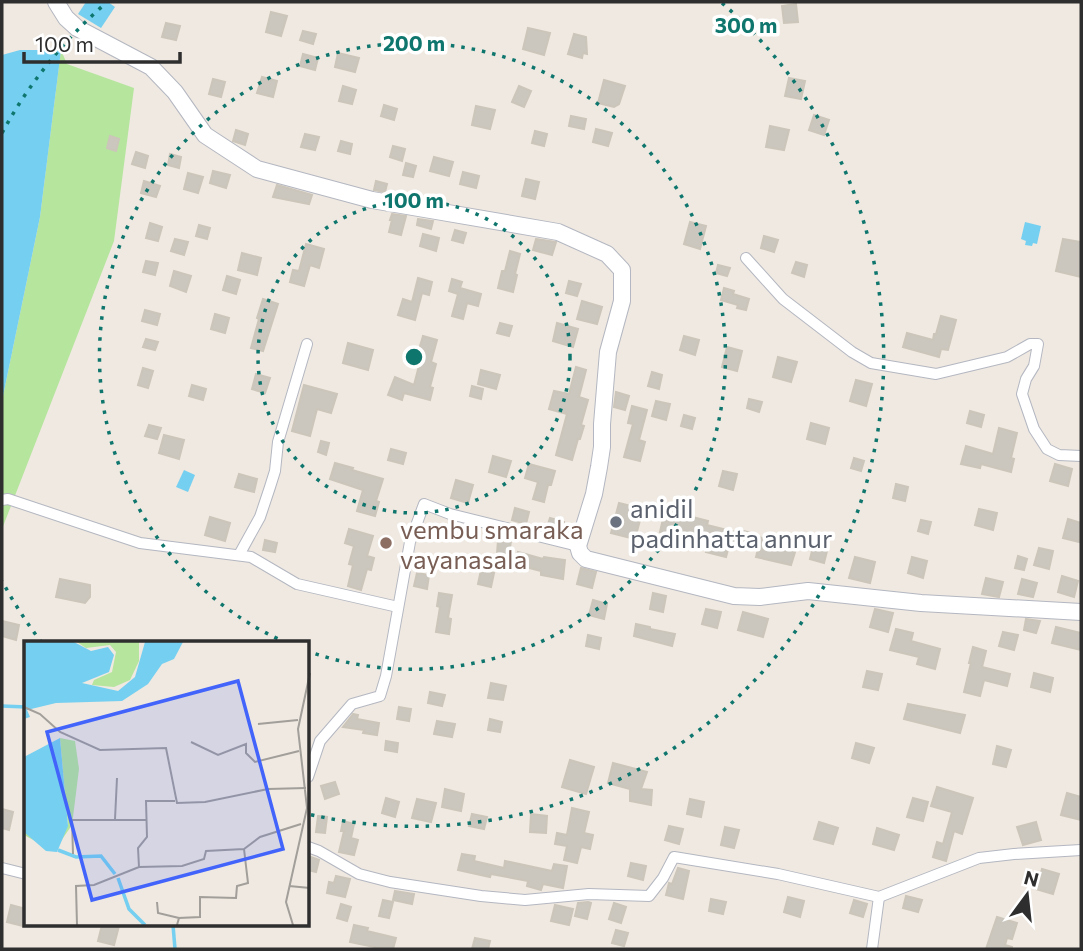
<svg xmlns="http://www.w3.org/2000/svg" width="1083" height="951" viewBox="0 0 1083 951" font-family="Commissioner,sans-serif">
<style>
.green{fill:#b6e59e}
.water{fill:#75cff0}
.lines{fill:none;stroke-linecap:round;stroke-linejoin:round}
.stream{stroke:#75cff0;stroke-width:3.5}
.building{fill:#cbc7bf;stroke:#cbc5ba;stroke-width:2}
.street-casing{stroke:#b4b7c1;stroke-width:12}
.secondary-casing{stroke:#b4b7c1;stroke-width:18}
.street{stroke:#fff;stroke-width:10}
.secondary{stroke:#fff;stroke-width:16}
.ring{fill:none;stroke:#0f766e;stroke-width:3.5;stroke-dasharray:3.5 7}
.worship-dot{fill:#6b7280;stroke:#fff;stroke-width:2.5}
.education-dot{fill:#8d6e63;stroke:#fff;stroke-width:2.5}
.labels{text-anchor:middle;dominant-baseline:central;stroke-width:7;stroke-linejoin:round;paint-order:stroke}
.worship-label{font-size:26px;fill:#5b616d;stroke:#fff;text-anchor:start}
.education-label{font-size:26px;fill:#785e54;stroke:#fff;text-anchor:start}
.inset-river{fill:none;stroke:#75cff0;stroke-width:3.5}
.inset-road{fill:none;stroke:#a29e99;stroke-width:2}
.view{fill:#4264fb;fill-opacity:0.15;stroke:#4264fb;stroke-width:3.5}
.inset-edge{fill:none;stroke:#2e2e2e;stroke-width:3.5}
.centre{fill:#0f766e;stroke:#fff;stroke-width:3.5}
.ring-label{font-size:21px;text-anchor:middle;font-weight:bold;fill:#0f766e;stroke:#fff;stroke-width:7;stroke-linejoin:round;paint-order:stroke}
</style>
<rect width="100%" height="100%" fill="#efe9e1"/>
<polygon class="green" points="61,50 67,64 134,88 114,241 2,529 2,401 40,217"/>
<g class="water">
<polygon points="86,2 108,2 115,7 101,28 78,14"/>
<polygon points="20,50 61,50 40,217 2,401 2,55"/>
<polygon points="1025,222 1041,226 1037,244 1033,243 1032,246 1025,245 1026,241 1021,239"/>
<polygon points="184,470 195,475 188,492 176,487"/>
</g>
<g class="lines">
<g class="stream">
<polyline points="2,706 26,707"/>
<polyline points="173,925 175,949"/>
</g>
</g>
<g class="building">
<polygon points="796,4 798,22 784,23 782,6"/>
<polygon points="271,12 287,16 281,36 266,32"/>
<polygon points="166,23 180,26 176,40 162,37"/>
<polygon points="528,28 550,33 544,55 523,49"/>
<polygon points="303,31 316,34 313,44 300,40"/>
<polygon points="574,34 586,37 587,54 583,53 582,58 568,54"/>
<polygon points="338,53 359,58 355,72 335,67"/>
<polygon points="303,54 318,58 315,70 300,66"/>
<polygon points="262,77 277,81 273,97 257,93"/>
<polygon points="789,78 805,81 801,99 785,96"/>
<polygon points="213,79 225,82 221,97 209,94"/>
<polygon points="604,80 625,86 619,104 614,107 598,103"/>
<polygon points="343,86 356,90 352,104 339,101"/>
<polygon points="519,86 531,91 524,107 512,102"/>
<polygon points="384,105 397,109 394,120 381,116"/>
<polygon points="476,106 495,110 490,129 472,125"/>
<polygon points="814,115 829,120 824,135 809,130"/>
<polygon points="571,116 586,119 584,129 569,126"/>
<polygon points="770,126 789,130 784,150 766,147"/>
<polygon points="596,129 612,133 608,146 593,142"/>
<polygon points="236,130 248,134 245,145 233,141"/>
<polygon points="535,131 547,134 544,146 532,143"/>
<polygon points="305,134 319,137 315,150 301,147"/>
<polygon points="110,136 119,139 116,151 107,148"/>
<polygon points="341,141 352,144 350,154 338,151"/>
<polygon points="393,146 405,149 402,161 390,157"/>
<polygon points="136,152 148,156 145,168 132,164"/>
<polygon points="170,154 181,157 179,168 168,165"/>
<polygon points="434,157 453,162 449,176 430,171"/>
<polygon points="406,163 416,166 413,177 403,175"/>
<polygon points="213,171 230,175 226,188 210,183"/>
<polygon points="463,172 479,176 476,188 460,184"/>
<polygon points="188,173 203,177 198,193 184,189"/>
<polygon points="526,179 539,182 535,199 522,196"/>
<polygon points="144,181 160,186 156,197 141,193"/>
<polygon points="376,181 387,184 385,192 374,190"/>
<polygon points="277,185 312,195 309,204 273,197"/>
<polygon points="392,214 406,216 401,235 389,232 392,220 390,220"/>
<polygon points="418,219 433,221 431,229 417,225"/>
<polygon points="690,222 706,226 700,249 684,244"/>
<polygon points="150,223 162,227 158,241 146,238"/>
<polygon points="199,225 210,228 207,239 196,236"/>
<polygon points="455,230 466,233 463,243 452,240"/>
<polygon points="423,234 439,238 436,251 420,246"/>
<polygon points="764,236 778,240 774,252 761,248"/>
<polygon points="175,239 188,242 184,255 171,251"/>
<polygon points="536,239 556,242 552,255 533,250"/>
<polygon points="1063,239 1081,242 1081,277 1056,271"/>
<polygon points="306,244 324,249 319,268 310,265 304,286 290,282 293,270 299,271"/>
<polygon points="510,251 520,254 515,274 517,275 513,292 498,288 502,271 505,271"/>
<polygon points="242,253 261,258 257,275 238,270"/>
<polygon points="146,261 158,263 155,275 143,272"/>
<polygon points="796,262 807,265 804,277 792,273"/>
<polygon points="718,265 730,268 727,276 716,273"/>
<polygon points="174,271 191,276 186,292 170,286"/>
<polygon points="227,276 240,280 236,294 223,290"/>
<polygon points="418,278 432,282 429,295 422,293 415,320 398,315 403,299 412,302"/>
<polygon points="452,279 462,282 460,288 481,294 478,306 467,303 463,319 452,316 458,294 449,291"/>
<polygon points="569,281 581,284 577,296 566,293"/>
<polygon points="724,288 734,291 733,294 749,299 746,310 737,308 738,305 721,300"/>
<polygon points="263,299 278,304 263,351 251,348 259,319 257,318"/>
<polygon points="582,301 602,307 597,324 577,319"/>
<polygon points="145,310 160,314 157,325 142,321"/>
<polygon points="215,314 229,318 225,333 211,329"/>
<polygon points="941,316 956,320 948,350 941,349 939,357 903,347 907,333 933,340 934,334 936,334"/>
<polygon points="500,323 512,326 509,336 497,333"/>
<polygon points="557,323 578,329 573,347 553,341"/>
<polygon points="423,336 437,340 431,362 436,364 430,387 433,388 430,400 404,393 402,400 388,395 395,377 414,385 422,354 418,353"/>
<polygon points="684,336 699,340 695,355 680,350"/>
<polygon points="146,339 158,342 155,350 143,347"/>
<polygon points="348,343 373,350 368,370 343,363"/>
<polygon points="727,347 742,351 737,371 722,367"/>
<polygon points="778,357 797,362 791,382 773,377"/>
<polygon points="576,367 586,370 579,397 588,400 581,425 584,426 580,439 578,439 572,460 556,455 567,414 549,409 554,391 569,394"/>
<polygon points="143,368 153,371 148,388 138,385"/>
<polygon points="481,370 500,375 496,389 478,384"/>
<polygon points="652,372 662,375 659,389 648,386"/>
<polygon points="256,374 270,378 265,393 252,389"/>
<polygon points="856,380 872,384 866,406 850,401"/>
<polygon points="192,385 206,389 203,400 189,396"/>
<polygon points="304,385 337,394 331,413 317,409 310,436 292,431"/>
<polygon points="472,386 483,389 481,399 470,396"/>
<polygon points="616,392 629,396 625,410 614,407"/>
<polygon points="749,399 762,402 759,412 747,408"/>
<polygon points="656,401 670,404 666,420 652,416"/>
<polygon points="632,406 647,410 639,440 645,442 640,461 624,457 633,424 628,423"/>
<polygon points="970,411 984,415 981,427 967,423"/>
<polygon points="684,415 695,418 692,429 681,426"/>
<polygon points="811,423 829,428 825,444 807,439"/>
<polygon points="149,425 161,428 157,439 145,436"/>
<polygon points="999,428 1017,433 1011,458 1014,459 1011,472 981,464 980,468 961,464 966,446 993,454"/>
<polygon points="164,435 184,440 179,459 159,453"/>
<polygon points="321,441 329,443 326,455 318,452"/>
<polygon points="391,449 406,453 403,464 388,460"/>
<polygon points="493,456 511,461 506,477 489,472"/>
<polygon points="854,458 864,461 861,471 851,468"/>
<polygon points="335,463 353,468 352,470 383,479 376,501 379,502 375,516 357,511 363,490 330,479"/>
<polygon points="529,464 555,471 551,485 548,485 544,502 533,499 538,482 525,478"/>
<polygon points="1055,464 1072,469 1068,486 1050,481"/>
<polygon points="723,471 737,474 733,490 719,486"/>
<polygon points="239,474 257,479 254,492 235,487"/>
<polygon points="456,480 473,485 468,503 451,498"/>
<polygon points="896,484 908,487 905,501 893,498"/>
<polygon points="619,503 643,509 635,539 611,533"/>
<polygon points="515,508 529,512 526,524 512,520"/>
<polygon points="979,509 997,513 993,530 975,525"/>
<polygon points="665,510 708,521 707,525 739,533 740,530 755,534 755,536 776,542 775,543 796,549 791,565 756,557 758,549 730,542 726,557 706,552 709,542 678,534 678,536 660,532"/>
<polygon points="210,517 230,523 225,541 205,535"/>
<polygon points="550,518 564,522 561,534 546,530"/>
<polygon points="1068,519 1081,523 1079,542 1063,538"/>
<polygon points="921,520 931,522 928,534 918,531"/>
<polygon points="349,529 373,536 367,556 374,558 371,570 367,569 361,590 348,586 353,565 349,564 354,546 345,543"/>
<polygon points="265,540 277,543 275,552 263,550"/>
<polygon points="498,540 511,541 509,555 497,554"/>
<polygon points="814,543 828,547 824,563 810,559"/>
<polygon points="1039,548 1053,551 1049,569 1034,565"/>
<polygon points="518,552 543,559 544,557 565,560 563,579 541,575 541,571 514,564"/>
<polygon points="1018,556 1027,559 1024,570 1015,568"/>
<polygon points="855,557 875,562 870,583 849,578"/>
<polygon points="912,557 927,561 923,578 908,573"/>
<polygon points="581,568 596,572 592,588 577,584"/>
<polygon points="481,570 494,573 491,587 478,584"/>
<polygon points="417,573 429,575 427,589 414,586"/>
<polygon points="1062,576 1078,581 1074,597 1058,592"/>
<polygon points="986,578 1003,582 999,597 982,594"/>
<polygon points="60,579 90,585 90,597 85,603 56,597"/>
<polygon points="1022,579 1037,583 1033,597 1018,594"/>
<polygon points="439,593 452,595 448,618 451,619 449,634 436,632 440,607 437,606"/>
<polygon points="653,593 666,596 663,612 650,609"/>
<polygon points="593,600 607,604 604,619 589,615"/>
<polygon points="706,609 721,612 717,628 702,624"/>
<polygon points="875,609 893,613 888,632 870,627"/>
<polygon points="743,612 768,619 763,637 738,630"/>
<polygon points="1026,619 1040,621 1036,633 1024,630"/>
<polygon points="2,621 19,625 16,640 2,636"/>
<polygon points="636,624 650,627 650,629 675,634 672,646 634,636"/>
<polygon points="1056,627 1081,633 1081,650 1052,643"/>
<polygon points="896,629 913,633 911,641 940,649 935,669 917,664 919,657 890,650"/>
<polygon points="1003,632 1018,635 1014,650 999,646"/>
<polygon points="588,635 601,638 599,649 586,646"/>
<polygon points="973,647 986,651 982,667 1010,674 1007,686 984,680 980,696 964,692 971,663 969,663"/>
<polygon points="867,671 882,674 878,690 863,687"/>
<polygon points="1034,673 1053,678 1050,692 1031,687"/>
<polygon points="491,683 506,686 503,700 488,698"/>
<polygon points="430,692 445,695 442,706 428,703"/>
<polygon points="908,704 965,715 960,733 904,719"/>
<polygon points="399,707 411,709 409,721 397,719"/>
<polygon points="353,714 358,715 357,719 379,723 377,735 363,733 364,730 343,727"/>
<polygon points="490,719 502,722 500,732 488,730"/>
<polygon points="437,721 455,724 452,737 434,734"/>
<polygon points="386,741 398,743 397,752 385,750"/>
<polygon points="856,743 874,748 869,763 852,758"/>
<polygon points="997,746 1011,750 1006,767 993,764"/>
<polygon points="570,760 594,767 586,794 562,787"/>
<polygon points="613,763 647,772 641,789 652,790 651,805 630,801 630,789 608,783"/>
<polygon points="335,782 339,794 325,799 321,786"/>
<polygon points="937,787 973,798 962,834 954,831 946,861 933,857 937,842 943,844 952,812 931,806"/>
<polygon points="445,789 464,794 461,811 442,807"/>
<polygon points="1067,793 1081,797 1081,820 1061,815"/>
<polygon points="386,798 399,802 395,817 382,813"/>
<polygon points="913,798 928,802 923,821 907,817"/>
<polygon points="417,799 436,803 431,822 412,818"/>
<polygon points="690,799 704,802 701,817 687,814"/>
<polygon points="572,808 589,812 584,833 593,835 590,849 581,847 577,863 564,860 567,846 555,844 557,833 567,835"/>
<polygon points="2,809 13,812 9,830 2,828"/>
<polygon points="472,814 487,817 484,829 469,826"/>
<polygon points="531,814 547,816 546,833 530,832"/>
<polygon points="318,816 327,817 325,833 316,832"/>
<polygon points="343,821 354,824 351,838 358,840 354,855 339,852 344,831 341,831"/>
<polygon points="819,822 838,828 833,844 814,839"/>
<polygon points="1036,822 1041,840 1023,845 1017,827"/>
<polygon points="669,826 683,829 679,844 665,840"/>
<polygon points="725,827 739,830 734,848 721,845"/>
<polygon points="877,828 899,835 894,850 873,844"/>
<polygon points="462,854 475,856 474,861 504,868 505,861 552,871 554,864 567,866 563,888 543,884 541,890 527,886 528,881 491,874 490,877 458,870"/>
<polygon points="308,856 319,860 316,872 308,870"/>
<polygon points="631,863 646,866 643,880 628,876"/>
<polygon points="678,868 689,871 683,899 666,895 669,883 672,884"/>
<polygon points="1042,869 1059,874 1053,894 1036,889"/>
<polygon points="336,876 350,879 345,897 327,893 329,882 334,883"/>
<polygon points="395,891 414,894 412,904 393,900"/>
<polygon points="906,896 922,900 918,912 903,908"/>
<polygon points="788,897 804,901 800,917 784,912"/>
<polygon points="711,899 726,902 723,914 709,911"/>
<polygon points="383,900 393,902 389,918 379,916"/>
<polygon points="854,900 867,904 863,917 850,913"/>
<polygon points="588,902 591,903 587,919 575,916 578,903"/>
<polygon points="614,903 626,907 621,923 609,919"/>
<polygon points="341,904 351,907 347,921 337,918"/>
<polygon points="11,905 26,909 23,926 7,922"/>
<polygon points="555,905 573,909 569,925 551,921"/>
<polygon points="997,917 1017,923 1012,939 1007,938 1005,945 1012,947 1012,949 986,949"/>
<polygon points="102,925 119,926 114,945 98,941"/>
<polygon points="354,925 368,928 367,931 396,938 393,949 384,949 350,942"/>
<polygon points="616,930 628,933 624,946 612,943"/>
<polygon points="475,938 490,941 488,949 472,949"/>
</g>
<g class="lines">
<defs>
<g id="street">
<polyline points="746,258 783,299 852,352 871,363 936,374 1007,357 1030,344 1038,344 1034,366 1026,379 1022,394 1034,429 1047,449 1059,455 1081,456"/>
<polyline points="2,500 8,499 140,543 251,557 297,584 398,607"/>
<polyline points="239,555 260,517 270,487 275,471 278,442 307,344"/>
<polyline points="308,777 320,741 352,704 380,696 386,676 410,542 424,504 450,514 578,546"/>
<polyline points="308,847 319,851 359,874 390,882 481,896 525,900 589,894 649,896 663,878 674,857 778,874 879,897 979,858 1014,854 1081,850"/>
<polyline points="2,868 26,874"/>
<polyline points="872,949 879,897"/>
</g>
<polyline id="secondary" points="56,2 66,18 77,28 151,67 175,92 205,135 257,169 372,200 558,232 607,254 622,270 622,301 608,352 602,424 602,447 599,467 594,494 578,546 580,553 586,559 734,596 760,597 808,591 921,603 1081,612"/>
</defs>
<use href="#street" class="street-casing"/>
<use href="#secondary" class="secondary-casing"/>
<use href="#street" class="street"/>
<use href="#secondary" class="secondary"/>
</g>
<g class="ring">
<circle cx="414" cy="357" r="156"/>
<path d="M287 643A313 313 0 1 1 310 652"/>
<path d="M42 643A469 469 0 0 1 2 581M2 133A469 469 0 0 1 106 3M722 3A469 469 0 0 1 308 814"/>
</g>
<circle class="worship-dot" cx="616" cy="522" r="7"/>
<circle class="education-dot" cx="386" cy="543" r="7"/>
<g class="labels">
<g class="worship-label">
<text x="630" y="507">anidil<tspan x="630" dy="30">padinhatta annur</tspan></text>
</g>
<g class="education-label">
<text x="400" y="528">vembu smaraka<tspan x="400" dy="30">vayanasala</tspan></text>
</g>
</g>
<g transform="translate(24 641)">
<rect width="285" height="285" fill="#efe9e1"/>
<path d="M53,1H115V20L106,39L90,46L68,44L70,39L88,31L92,11L86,4L62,7ZM36,97L51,100L55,128L48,184L30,210L0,194V189L44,185Z" fill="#b6e59e"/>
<path d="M1,1H50L67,10L84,6L90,14L85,31L58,42L94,50L111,36L121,1H159L150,18L138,23L124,43L98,60L32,62L3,69L6,76L0,78ZM36,97L44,185L33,211L22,210L0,191V116Z" fill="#75cff0"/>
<path class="inset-river" d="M34,209L52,216L77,215L91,233M94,237L105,268L121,284"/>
<path class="inset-road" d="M0,66L16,73L36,91L76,109L142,107L153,162L181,161L244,148L282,147M234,83L274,79M167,101L194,114L222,103V112L231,121L275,110M91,178L93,137M49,213L48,179H122M115,226L158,225L180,218L182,210L220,208L236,196L277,183M265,245L286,247M133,261L134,272L155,277M53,284L52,245L70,244L115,226L114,207L123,196L122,160H151M153,284L155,277L176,276V256L212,257L213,245L224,242L220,208M269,284L262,261L283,167L274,88L286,32"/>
<path class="view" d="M214,40L259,208L68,259L23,91Z"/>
<rect width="285" height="285" class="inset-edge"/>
</g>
<circle cx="414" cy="357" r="10" class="centre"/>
<g class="ring-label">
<text x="746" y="33">300 m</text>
<text x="414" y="51">200 m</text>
<text x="414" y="208">100 m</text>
</g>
<rect width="1083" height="951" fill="none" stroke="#2e2e2e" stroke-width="7"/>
<g transform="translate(1027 895) rotate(15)" stroke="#ffffff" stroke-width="5" paint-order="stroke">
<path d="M0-5L12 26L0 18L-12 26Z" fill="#2e2e2e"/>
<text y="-10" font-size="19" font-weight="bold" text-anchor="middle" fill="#2e2e2e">N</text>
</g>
<path d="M24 52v10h156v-10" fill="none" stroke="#2e2e2e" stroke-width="3.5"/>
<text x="35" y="52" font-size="21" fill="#2e2e2e" stroke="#ffffff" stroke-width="5" paint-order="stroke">100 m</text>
</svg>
